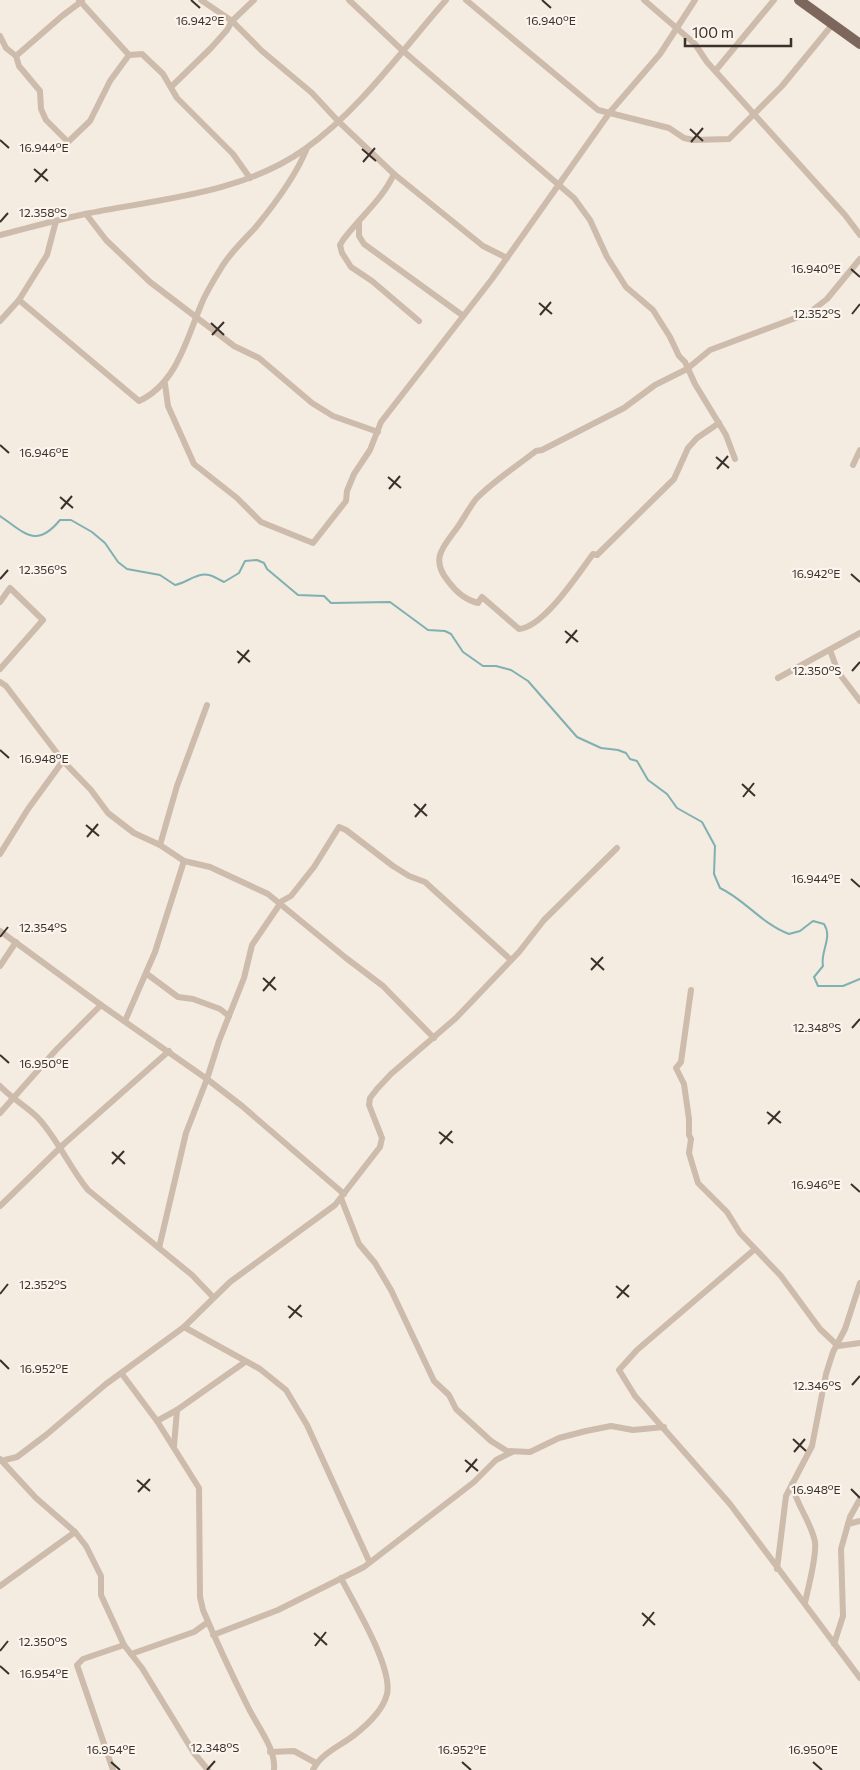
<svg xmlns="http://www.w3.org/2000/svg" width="860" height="1770" viewBox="0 0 860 1770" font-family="Commissioner,sans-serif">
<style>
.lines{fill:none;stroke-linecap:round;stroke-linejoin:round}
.stream{stroke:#7fb0b2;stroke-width:2}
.minor{stroke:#cdbbac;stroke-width:6}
.primary{stroke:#7d675c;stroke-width:10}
.ticks{fill:none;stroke:#3b302b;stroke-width:2}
.ticks-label{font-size:12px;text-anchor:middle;fill:#3b302b;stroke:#fbf5ee;stroke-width:4.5;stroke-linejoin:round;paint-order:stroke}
</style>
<rect width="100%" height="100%" fill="#f4ebe1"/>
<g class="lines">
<path class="stream" d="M0,516C25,533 36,549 60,520H71L92,532L105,543L118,562L127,569L160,575L175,585C186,583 198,572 209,575C214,576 219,580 224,582L239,573L245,561L257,560L264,563L267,569L298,595L324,596L331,603L390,602L428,630L445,631L451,634L463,652L483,666H496L511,670L528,681L577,737L601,748L618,750L626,753L630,759L637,761L648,780L667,794L677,808L702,822L715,846L714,874L720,888C744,899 762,924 789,934L800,931L813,921L824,924C833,938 820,951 823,966L814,977L818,986H843L860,979"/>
<g class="minor">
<polyline points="79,0 129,55 142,54 163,74 177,98 233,154 250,178"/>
<polyline points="201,0 232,21 262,51 312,93 338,121 394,174 483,246 507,258"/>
<polyline points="349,0 402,50 574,198 590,220 607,257 626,287 653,310 670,337 679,356 685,362 695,384 726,435 735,459"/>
<polyline points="466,0 598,110 669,128 684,138 693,140 729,139 782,86 832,25"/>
<polyline points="644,0 695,44 707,62 845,215 860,235"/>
<polyline points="0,36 6,48 16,56 19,66 40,91 41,109 46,120 68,142 90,121 110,81 129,55"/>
<polyline points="16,56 62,16 82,1"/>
<polyline points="716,70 774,0"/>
<polyline points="171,87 211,48 227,30 232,21 254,0"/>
<path d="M394,174C382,200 360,217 343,240L340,245L342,253L351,267L372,281L419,321"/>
<polyline points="86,214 106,240 150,282 217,333 234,346 259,358 312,403 333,416 378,432"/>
<polyline points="359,221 359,236 364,244 462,315"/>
<path d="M0,235C28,228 56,220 85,214C159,199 242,194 305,149C359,111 403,49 446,0"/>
<path d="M19,300L139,401C176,384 186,341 201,305C206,292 215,278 223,265C232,251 244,240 255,228C274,205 296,176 307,148"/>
<polyline points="0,321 19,300 47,255 56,221"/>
<polyline points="165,384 168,406 194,464 237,498 261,522 313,543 346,501 347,491 354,474 370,450 381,422 492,279 610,112 660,54 695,0"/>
<path d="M719,423L697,438L688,448L674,479L597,555L593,554C578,574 544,627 519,629L482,597L478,603C465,600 456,592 448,581C430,559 443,547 457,528C464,518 469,508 476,499C493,481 517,466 536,451L542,450L624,408L655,385L687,369L710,350L809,313L827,299L860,259"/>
<polyline points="853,465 860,450"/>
<polyline points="0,602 10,588 43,620 0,669"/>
<polyline points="830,650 838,672 860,701"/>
<polyline points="778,678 860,633"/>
<polyline points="0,682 6,686 63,761 91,790 108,813 134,833 160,845 184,861 210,867 268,894 346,958 383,986 434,1038"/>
<polyline points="160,845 177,786 207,705"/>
<polyline points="0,854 28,809 63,761"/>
<polyline points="0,931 101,1005 207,1079 242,1106 344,1194"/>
<polyline points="0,966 16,942"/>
<polyline points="147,974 178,997 193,999 220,1009 229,1016"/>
<polyline points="691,990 681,1062 676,1068 684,1084 689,1119 689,1135 691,1139 689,1153 698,1183 727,1212 740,1233 781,1276 820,1329 838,1346 860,1343"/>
<polyline points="125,1021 155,952 184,861"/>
<path d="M0,1086C12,1099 28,1107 39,1119C58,1140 70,1168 88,1190L192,1275L213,1297"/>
<polyline points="0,1113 56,1050 101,1005"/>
<polyline points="341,1198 359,1244 375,1263 391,1290 434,1381 449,1395 456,1409 491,1441 507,1451 530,1452 559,1438 586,1431 611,1426 633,1430 664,1427"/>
<polyline points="0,1206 65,1143 169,1051"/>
<polyline points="159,1248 186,1133 207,1079 219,1041 244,978 252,945 282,901 291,896 314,867 339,827 346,830 393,866 409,876 425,882 511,960"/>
<polyline points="755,1249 637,1350 619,1370 635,1396 730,1504 860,1678"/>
<polyline points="184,1327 260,1369 286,1390 307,1425 369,1561"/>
<path d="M122,1374L157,1421L199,1488L200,1597L203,1610C217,1643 232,1675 248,1707C257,1726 276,1748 274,1770"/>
<polyline points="157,1421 177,1410 245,1362"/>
<polyline points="174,1446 177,1410"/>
<polyline points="0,1459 36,1498 75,1532 86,1546 101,1576 101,1595 124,1645 142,1668 194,1753 208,1770"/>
<polyline points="0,1461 17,1457 46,1435 106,1384 184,1327 230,1282 335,1205 380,1147 382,1138 369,1105 370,1098 377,1089 391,1074 456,1018 519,952 544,920 617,848"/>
<path d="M792,1484C796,1505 811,1521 815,1542C817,1557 808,1587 805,1603"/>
<polyline points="848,1524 860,1521"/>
<polyline points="777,1569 786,1496 812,1446 826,1374 833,1352 845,1329 860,1283"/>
<polyline points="0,1586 75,1532"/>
<polyline points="213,1635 278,1610 364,1567 474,1482 496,1460 512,1452"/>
<polyline points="834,1644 843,1616 841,1549 850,1517 860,1499"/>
<polyline points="131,1654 194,1632 208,1622"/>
<polyline points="270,1752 294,1751 316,1763"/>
<polyline points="113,1770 77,1665 83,1659 124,1645"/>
<path d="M313,1770C320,1754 340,1746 353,1736C366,1726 383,1711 387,1694C393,1667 354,1604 341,1578"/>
</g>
<polyline class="primary" points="799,0 860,44"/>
</g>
<path class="ticks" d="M191,0L200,8M542,0L551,8M690,129L703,141M0,140L9,148M691,142L703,128M362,149L376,161M363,162L375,148M34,169L48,181M35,182L47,169M0,222L8,213M851,269L860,277M539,303L552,314M852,314L860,304M540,315L551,302M211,323L224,335M212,335L224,322M0,445L9,453M716,457L729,468M717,469L728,456M388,477L401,488M389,489L400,476M60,497L73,508M61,509L72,496M851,574L860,582M0,579L8,570M565,631L578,642M566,643L577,630M237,651L250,662M238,663L249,650M852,671L860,662M0,750L9,758M742,784L755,796M743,797L754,783M414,804L427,816M415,817L426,804M86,825L99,836M87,837L98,824M851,879L860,887M0,937L8,927M591,958L604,970M591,970L603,957M263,978L276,990M263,991L275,977M852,1028L860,1019M0,1055L9,1063M767,1112L781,1123M768,1124L780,1111M439,1132L453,1143M440,1144L452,1131M112,1152L125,1164M112,1164L124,1151M851,1184L860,1192M616,1286L629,1297M0,1294L8,1284M617,1298L629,1285M288,1306L302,1317M289,1318L301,1305M0,1360L9,1369M852,1385L860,1376M793,1439L806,1451M794,1452L805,1439M465,1460L478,1471M466,1472L477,1459M137,1480L150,1491M851,1489L860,1498M138,1492L150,1479M642,1613L655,1625M643,1626L654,1612M314,1633L327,1645M315,1646L326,1632M0,1651L8,1641M0,1666L9,1674M111,1762L120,1770M462,1762L471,1770M813,1762L822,1770M207,1770L215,1761"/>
<g class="ticks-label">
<text x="200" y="25">16.942°E</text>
<text x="551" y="25">16.940°E</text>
<text x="44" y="152">16.944°E</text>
<text x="43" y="217">12.358°S</text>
<text x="816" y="273">16.940°E</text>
<text x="817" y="318">12.352°S</text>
<text x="44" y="457">16.946°E</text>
<text x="43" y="574">12.356°S</text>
<text x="816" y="578">16.942°E</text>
<text x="817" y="675">12.350°S</text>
<text x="44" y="763">16.948°E</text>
<text x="816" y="883">16.944°E</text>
<text x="43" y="932">12.354°S</text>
<text x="817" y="1032">12.348°S</text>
<text x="44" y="1068">16.950°E</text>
<text x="816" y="1189">16.946°E</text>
<text x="43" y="1289">12.352°S</text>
<text x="44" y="1373">16.952°E</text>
<text x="817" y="1390">12.346°S</text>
<text x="816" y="1494">16.948°E</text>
<text x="43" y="1646">12.350°S</text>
<text x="44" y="1678">16.954°E</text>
<text x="215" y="1752">12.348°S</text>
<text x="111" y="1754">16.954°E</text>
<text x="462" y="1754">16.952°E</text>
<text x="813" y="1754">16.950°E</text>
</g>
<path d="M685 38v8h106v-8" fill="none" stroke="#3b302b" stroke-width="2.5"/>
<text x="692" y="38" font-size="15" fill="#3b302b" stroke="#fbf5ee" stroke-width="4" paint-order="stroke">100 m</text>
</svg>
